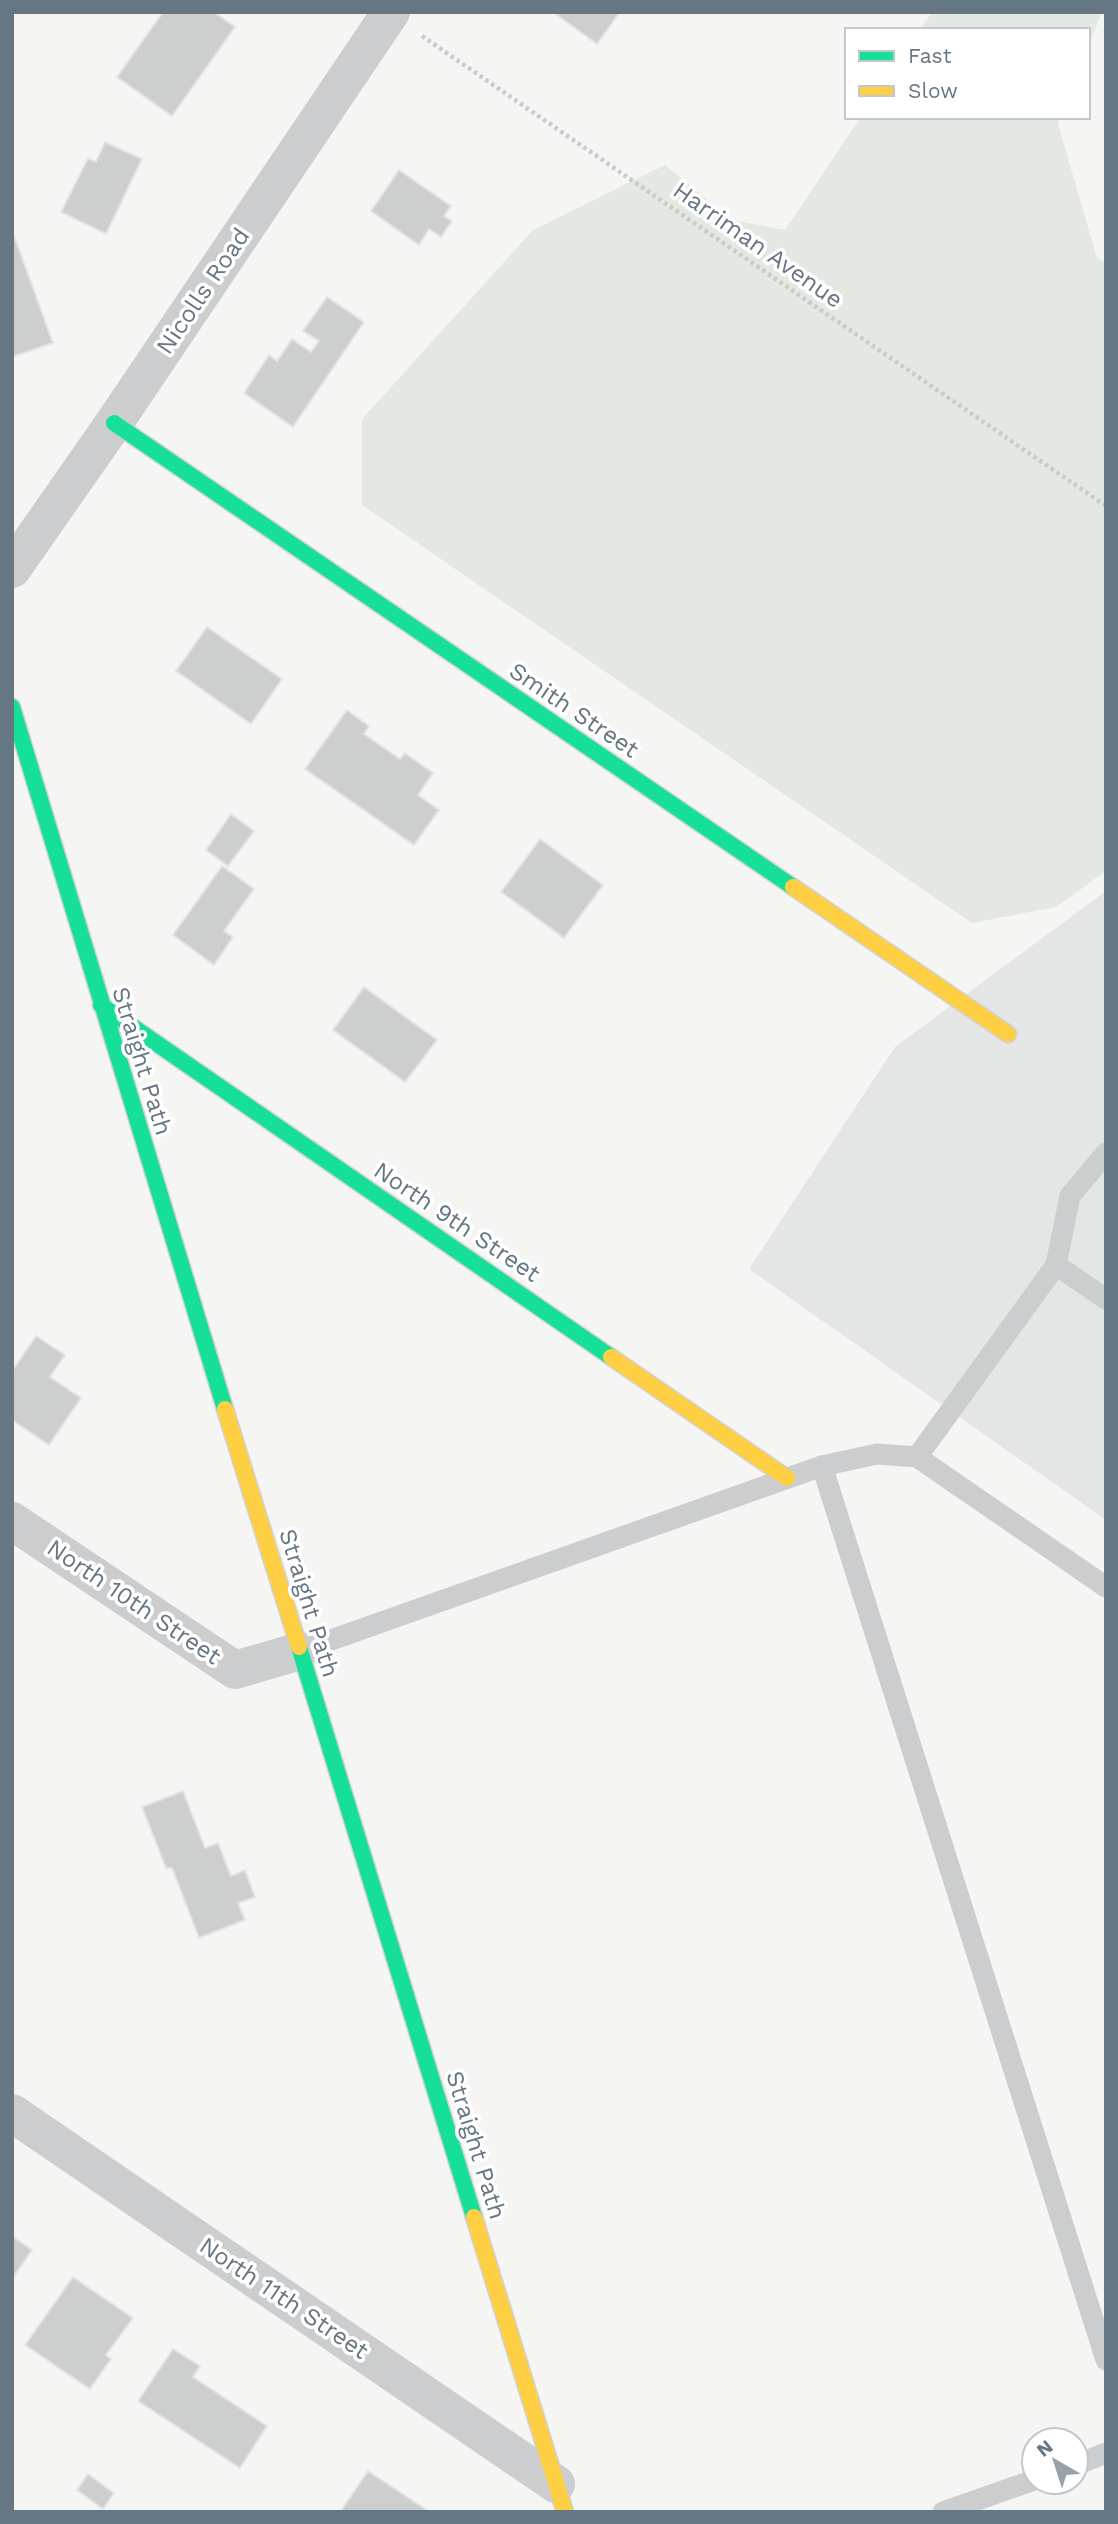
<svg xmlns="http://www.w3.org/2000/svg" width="1118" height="2524" viewBox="0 0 1118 2524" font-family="'Work Sans',sans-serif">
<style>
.built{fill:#e4e5e5}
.green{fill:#e4e8e2}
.building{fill:#cdcfcf;stroke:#e4e4e4;stroke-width:2}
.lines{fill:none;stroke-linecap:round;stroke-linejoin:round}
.fast-casing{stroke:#d1d2d3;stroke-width:19}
.slow-casing{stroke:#d1d2d3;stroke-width:19}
.path{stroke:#cacaca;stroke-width:4.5;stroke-dasharray:3.5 3.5;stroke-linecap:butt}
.lane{stroke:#cbcdce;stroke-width:21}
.street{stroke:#cbcdce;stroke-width:38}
.fast{stroke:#16e098;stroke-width:16}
.slow{stroke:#ffcf43;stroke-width:16}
.labels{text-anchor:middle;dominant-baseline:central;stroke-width:7;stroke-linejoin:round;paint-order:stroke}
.street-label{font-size:24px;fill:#657684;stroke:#fff}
</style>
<rect width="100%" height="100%" fill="#f5f5f4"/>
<polygon class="built" points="1106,891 1106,1520 749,1269 895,1047"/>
<g class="green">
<polygon points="932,12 1102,12 1088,47 1088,30 920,30"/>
<polygon points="861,117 1060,117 1058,124 1097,258 1106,263 1106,871 1056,907 972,923 362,505 362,419 533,230 665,165 732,220 785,230"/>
</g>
<g class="building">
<polygon points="163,12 214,12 235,27 172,116 117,77"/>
<polygon points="553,12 620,12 597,44"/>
<polygon points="105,142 142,159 106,234 61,212 88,158 96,162"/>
<polygon points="399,170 451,206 444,216 452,221 441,237 429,229 419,245 371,211"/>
<polygon points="12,230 53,343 12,357"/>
<polygon points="327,297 364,322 293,427 244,393 269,355 277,361 292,339 311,352 319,341 303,331"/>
<polygon points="207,627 282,679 251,724 176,671"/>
<polygon points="347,710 369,726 364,734 400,759 405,753 433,773 418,795 439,810 414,845 305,769"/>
<polygon points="231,814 254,831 228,866 206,850"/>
<polygon points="540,839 603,885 564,938 501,892"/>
<polygon points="222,866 254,889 224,931 233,937 214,965 173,935"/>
<polygon points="364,987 437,1040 405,1082 333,1030"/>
<polygon points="36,1336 65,1355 50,1377 81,1398 49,1445 12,1420 12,1371"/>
<polygon points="183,1791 205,1848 218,1843 231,1876 245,1870 255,1897 238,1903 245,1920 199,1938 172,1868 166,1868 142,1807"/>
<polygon points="12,2236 32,2250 12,2279"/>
<polygon points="73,2277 133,2318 106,2355 111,2359 90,2389 25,2345"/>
<polygon points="173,2349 200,2366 193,2377 267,2426 240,2468 138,2401"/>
<polygon points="368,2471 430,2512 340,2512"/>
<polygon points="88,2474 114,2493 103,2509 77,2490"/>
</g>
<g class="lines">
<defs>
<g id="fast">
<polyline points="114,423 793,887"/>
<polyline points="12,707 225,1409"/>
<polyline points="101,1005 611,1357"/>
<polyline points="299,1647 474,2217"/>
</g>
<g id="slow">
<polyline points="793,887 1008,1034"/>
<polyline points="611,1357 787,1478"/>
<polyline points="225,1409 299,1647"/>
<polyline points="474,2217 565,2512"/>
</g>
</defs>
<use href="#fast" class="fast-casing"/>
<use href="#slow" class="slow-casing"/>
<polyline class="path" points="422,36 1106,506"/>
<g class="lane">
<polyline points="1106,1153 1070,1196 1056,1265 1106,1299"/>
<polyline points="917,1457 1056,1265"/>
<polyline points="822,1466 1106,2360"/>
<polyline points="300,1651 822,1466 877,1454 917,1457 1106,1587"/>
<polyline points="1076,2465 1106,2453"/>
<polyline points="943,2512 1034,2480"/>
</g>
<g class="street">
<polyline points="12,569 114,423 391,12"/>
<polyline points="12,1521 235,1670 300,1651"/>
<polyline points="12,2113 556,2484"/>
</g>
<use href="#fast" class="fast"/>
<use href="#slow" class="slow"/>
</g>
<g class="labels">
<g class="street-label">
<text transform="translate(758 245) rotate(35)">Harriman Avenue</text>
<text transform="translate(203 291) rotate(-56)">Nicolls Road</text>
<text transform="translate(574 710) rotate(34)">Smith Street</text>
<text transform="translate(142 1061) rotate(73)">Straight Path</text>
<text transform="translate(457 1222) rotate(34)">North 9th Street</text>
<text transform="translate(134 1602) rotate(34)">North 10th Street</text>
<text transform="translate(309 1603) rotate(73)">Straight Path</text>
<text transform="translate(476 2145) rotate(73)">Straight Path</text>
<text transform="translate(284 2298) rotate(34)">North 11th Street</text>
</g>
</g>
<rect width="1118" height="2524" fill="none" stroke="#657684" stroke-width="28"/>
<rect x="845" y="28" width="245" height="91" fill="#ffffff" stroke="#c1c8ce" stroke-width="2"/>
<rect x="859" y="51" width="35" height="10" fill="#16e098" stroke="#c1c8ce" stroke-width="2"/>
<text x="908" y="63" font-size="21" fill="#657684">Fast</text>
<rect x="859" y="86" width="35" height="10" fill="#ffcf43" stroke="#c1c8ce" stroke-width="2"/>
<text x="908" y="98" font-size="21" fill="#657684">Slow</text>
<g transform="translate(1055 2461) rotate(321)"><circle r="33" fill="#ffffff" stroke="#c1c8ce" stroke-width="2"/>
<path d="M0-5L12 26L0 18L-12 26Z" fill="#97a2ab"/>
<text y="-10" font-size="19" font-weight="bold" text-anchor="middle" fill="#657684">N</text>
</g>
</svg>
